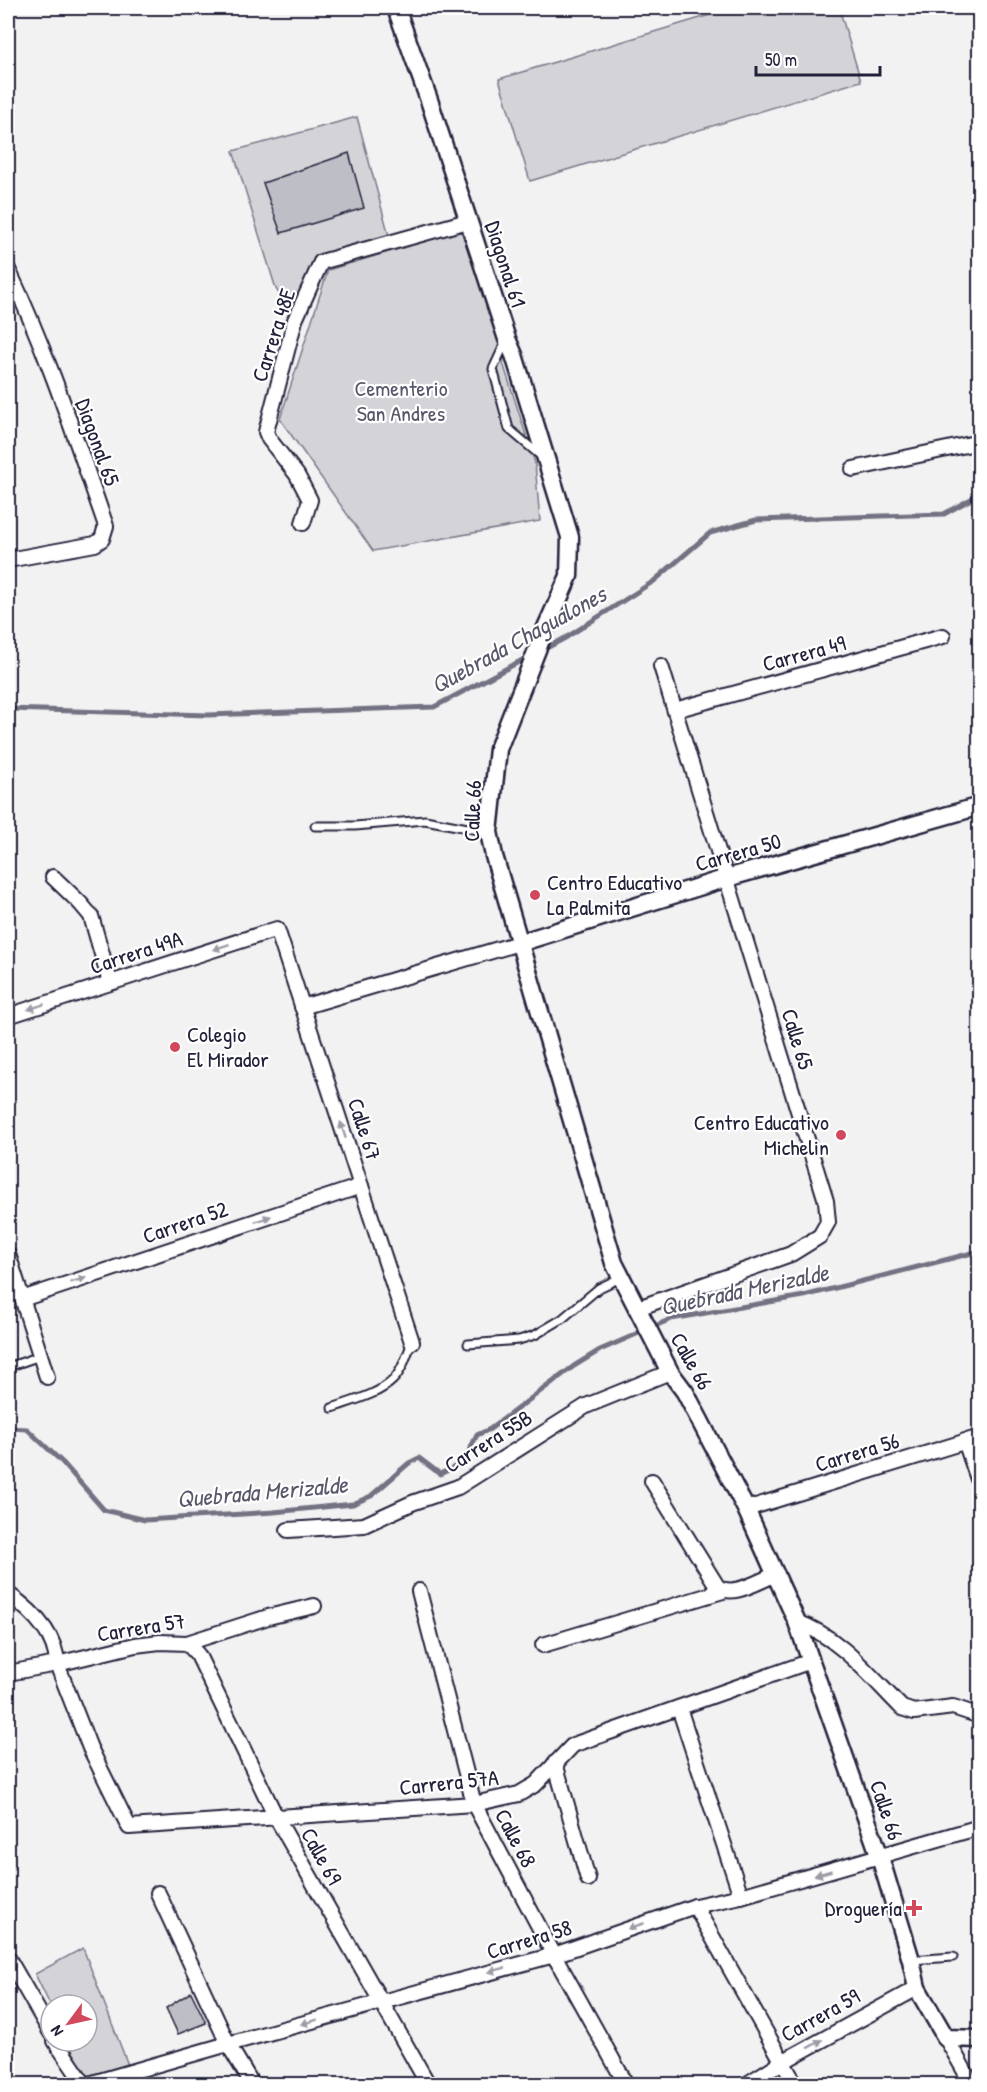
<svg xmlns="http://www.w3.org/2000/svg" width="987" height="2092" viewBox="0 0 987 2092" font-family="'Patrick Hand',sans-serif">
<style>
.green{fill:#d3d3d8;stroke:#7a7a8a;stroke-width:1.5}
.lines{fill:none;stroke-linecap:round;stroke-linejoin:round}
.stream{stroke:#727282;stroke-width:5}
.building{fill:#bebec6;stroke:#22223b;stroke-width:1.5}
.service-casing{stroke:#22223b;stroke-width:11}
.minor-casing{stroke:#22223b;stroke-width:18}
.tertiary-casing{stroke:#22223b;stroke-width:21}
.service{stroke:#fff;stroke-width:7}
.minor{stroke:#fff;stroke-width:14}
.tertiary{stroke:#fff;stroke-width:16}
.oneway{fill:#9c9ca7}
.poi-dot{fill:#d1495b;stroke:#fff;stroke-width:2}
.labels{text-anchor:middle;dominant-baseline:central;stroke-width:4.5;stroke-linejoin:round;paint-order:stroke}
.street-label{font-size:22px;fill:#22223b;stroke:#fff}
.park-label{font-size:22px;fill:#57576a;stroke:#fff}
.poi-label{font-size:22px;fill:#22223b;stroke:#fff;text-anchor:start}
.water-label{font-size:24px;font-style:italic;fill:#58586b;stroke:#fff}
</style>
<rect width="100%" height="100%" fill="#f2f2f3"/>
<filter id="ink" filterUnits="userSpaceOnUse"><feTurbulence type="fractalNoise" baseFrequency=".0167" numOctaves="2"/><feDisplacementMap in="SourceGraphic" scale="12" xChannelSelector="R" yChannelSelector="G"/><feConvolveMatrix kernelMatrix="1 2 1 2 8 2 1 2 1" color-interpolation-filters="sRGB"/></filter>
<g filter="url(#ink)">
<g class="green">
<polygon points="733,8 839,8 861,81 530,181 499,79"/>
<polygon points="357,117 391,243 321,262 295,320 276,289 233,151"/>
<polygon points="466,229 507,339 503,363 535,463 540,521 373,551 280,419 328,270"/>
<polygon points="83,1948 128,2065 86,2078 68,2041 87,2041 87,2005 51,2005 51,2007 35,1974"/>
</g>
<g class="lines">
<g class="stream">
<polyline points="541,651 567,637 654,581 710,533 756,520 944,514 980,494"/>
<polyline points="8,709 208,715 434,707 530,656"/>
<polyline points="8,1428 27,1429 63,1463 104,1510 145,1520 274,1512 353,1504 371,1496 409,1463 419,1458 440,1474 463,1463 477,1435 490,1429 574,1366 600,1350 671,1319 804,1296 980,1251"/>
</g>
</g>
<g class="building">
<polygon points="349,153 364,208 281,233 263,183"/>
<polygon points="191,1992 206,2023 178,2034 166,2008"/>
</g>
<g class="lines">
<defs>
<g id="service">
<polyline points="506,341 493,369 509,429 542,457"/>
<polyline points="315,826 355,826 425,820 489,832"/>
<polyline points="468,1344 519,1340 535,1335 562,1319 599,1288 620,1278"/>
<polyline points="8,1367 40,1356"/>
<path d="M332,1408C351,1401 378,1395 393,1380C403,1370 407,1354 412,1342"/>
<polyline points="911,1960 953,1957"/>
</g>
<g id="minor">
<path d="M8,269C47,351 76,440 106,526L102,539L95,544L8,560"/>
<polyline points="853,469 980,442"/>
<polyline points="303,523 310,500 297,475 269,439 266,432 295,320 321,262 468,221"/>
<polyline points="675,710 943,636"/>
<polyline points="53,877 80,903 91,916 110,982"/>
<polyline points="302,1007 519,943"/>
<polyline points="8,1016 277,929 412,1342"/>
<polyline points="8,1254 47,1377"/>
<polyline points="22,1299 361,1186"/>
<polyline points="638,1308 791,1254 820,1236 828,1222 826,1201 661,666"/>
<polyline points="965,1441 980,1485"/>
<path d="M652,1481L717,1586C732,1599 760,1580 777,1574"/>
<polyline points="746,1509 980,1437"/>
<polyline points="288,1530 364,1525 412,1503 458,1487 586,1406 670,1372"/>
<polyline points="419,1591 474,1804 554,1955 626,2084"/>
<path d="M8,1594C31,1610 56,1634 57,1664L90,1748L129,1827L474,1804L519,1794L536,1784L573,1745L811,1661"/>
<path d="M797,1622C840,1637 870,1676 902,1708L914,1712L953,1707L980,1716"/>
<polyline points="187,1643 198,1655 276,1817 428,2084"/>
<polyline points="543,1645 723,1591"/>
<polyline points="8,1673 57,1664 135,1645 160,1642 187,1643 268,1617 314,1606"/>
<polyline points="679,1708 741,1896"/>
<polyline points="555,1763 588,1879"/>
<polyline points="158,1893 228,2044 252,2084"/>
<polyline points="695,1906 795,2084"/>
<polyline points="8,1958 51,2033"/>
<polyline points="946,2038 972,2084"/>
<polyline points="55,2041 84,2084"/>
<polyline points="89,2084 228,2044 554,1955 695,1906 741,1896 980,1827"/>
<polyline points="747,2084 782,2062 917,1988"/>
</g>
<g id="tertiary">
<polyline points="396,8 429,100 507,339 514,355 570,537 569,576 544,632 498,749 489,832 494,856 614,1263 670,1372 685,1392 746,1509 797,1622 880,1857 911,1960 917,1988 946,2038 980,2039"/>
<polyline points="519,943 727,878 980,806"/>
</g>
</defs>
<use href="#service" class="service-casing"/>
<use href="#minor" class="minor-casing"/>
<use href="#tertiary" class="tertiary-casing"/>
<use href="#service" class="service"/>
<use href="#minor" class="minor"/>
<use href="#tertiary" class="tertiary"/>
</g>
<defs><path id="oneway-solid" d="M-6-.8H1V-3.2L6.5 0L1 3.2V.8H-6Z" transform="scale(1.5)"/></defs>
<g class="oneway">
<use href="#oneway-solid" transform="translate(221 947) rotate(162)"/>
<use href="#oneway-solid" transform="translate(36 1007) rotate(162)"/>
<use href="#oneway-solid" transform="translate(343 1130) rotate(-108)"/>
<use href="#oneway-solid" transform="translate(263 1219) rotate(-19)"/>
<use href="#oneway-solid" transform="translate(78 1280) rotate(-18)"/>
<use href="#oneway-solid" transform="translate(823 1873) rotate(164)"/>
<use href="#oneway-solid" transform="translate(636 1926) rotate(161)"/>
<use href="#oneway-solid" transform="translate(497 1970) rotate(165)"/>
<use href="#oneway-solid" transform="translate(309 2022) rotate(165)"/>
<use href="#oneway-solid" transform="translate(815 2044) rotate(-29)"/>
</g>
</g>
<g class="poi-dot">
<circle cx="535" cy="895" r="6"/>
<circle cx="175" cy="1047" r="6"/>
<circle cx="841" cy="1135" r="6"/>
<path d="M911 1899h6v6h6v6h-6v6h-6v-6h-6v-6h6z"/>
</g>
<g class="labels">
<g class="street-label">
<text transform="translate(506 264) rotate(72)">Diagonal 61</text>
<text transform="translate(273 335) rotate(-72)">Carrera 48E</text>
<text transform="translate(98 442) rotate(70)">Diagonal 65</text>
<text transform="translate(804 653) rotate(-15)">Carrera 49</text>
<text transform="translate(472 811) rotate(-88)">Calle 66</text>
<text transform="translate(738 852) rotate(-16)">Carrera 50</text>
<text transform="translate(136 952) rotate(-18)">Carrera 49A</text>
<text transform="translate(798 1039) rotate(73)">Calle 65</text>
<text transform="translate(365 1129) rotate(72)">Calle 67</text>
<text transform="translate(185 1222) rotate(-19)">Carrera 52</text>
<text transform="translate(692 1361) rotate(60)">Calle 66</text>
<text transform="translate(488 1441) rotate(-32)">Carrera 55B</text>
<text transform="translate(857 1452) rotate(-17)">Carrera 56</text>
<text transform="translate(141 1627) rotate(-9)">Carrera 57</text>
<text transform="translate(449 1782) rotate(-6)">Carrera 57A</text>
<text transform="translate(887 1810) rotate(71)">Calle 66</text>
<text transform="translate(516 1838) rotate(62)">Calle 68</text>
<text transform="translate(322 1856) rotate(61)">Calle 69</text>
<text transform="translate(529 1939) rotate(-17)">Carrera 58</text>
<text transform="translate(820 2015) rotate(-29)">Carrera 59</text>
</g>
<g class="park-label">
<text x="401" y="388">Cementerio<tspan x="401" dy="25">San Andres</tspan></text>
</g>
<g class="poi-label">
<text x="547" y="882">Centro Educativo<tspan x="547" dy="25">La Palmita</tspan></text>
<text x="187" y="1034">Colegio<tspan x="187" dy="25">El Mirador</tspan></text>
<text x="829" y="1122" text-anchor="end">Centro Educativo<tspan x="829" dy="25">Michelin</tspan></text>
<text x="902" y="1908" text-anchor="end">Droguería</text>
</g>
<g class="water-label">
<text transform="translate(518 639) rotate(-29)">Quebrada Chagualones</text>
<text transform="translate(744 1289) rotate(-12)">Quebrada Merizalde</text>
<text transform="translate(262 1491) rotate(-5)">Quebrada Merizalde</text>
</g>
</g>
<rect width="987" height="2092" fill="none" stroke="#fff" stroke-width="30"/>
<rect x="15" y="15" width="957" height="2062" fill="none" stroke="#22223b" stroke-width="2" filter="url(#ink)"/>
<g transform="translate(69 2023) rotate(237)"><circle r="28" fill="#ffffff" stroke="#a7a7b1" stroke-width="1.5"/>
<path d="M0-4.5L10 22L0 15L-10 22Z" fill="#d1495b"/>
<text y="-9" font-size="16" font-weight="bold" text-anchor="middle" fill="#22223b">N</text>
</g>
<path d="M756 66v9h124v-9" fill="none" stroke="#22223b" stroke-width="3"/>
<text x="765" y="66" font-size="18" fill="#22223b" stroke="#ffffff" stroke-width="4.5" paint-order="stroke">50 m</text>
</svg>
